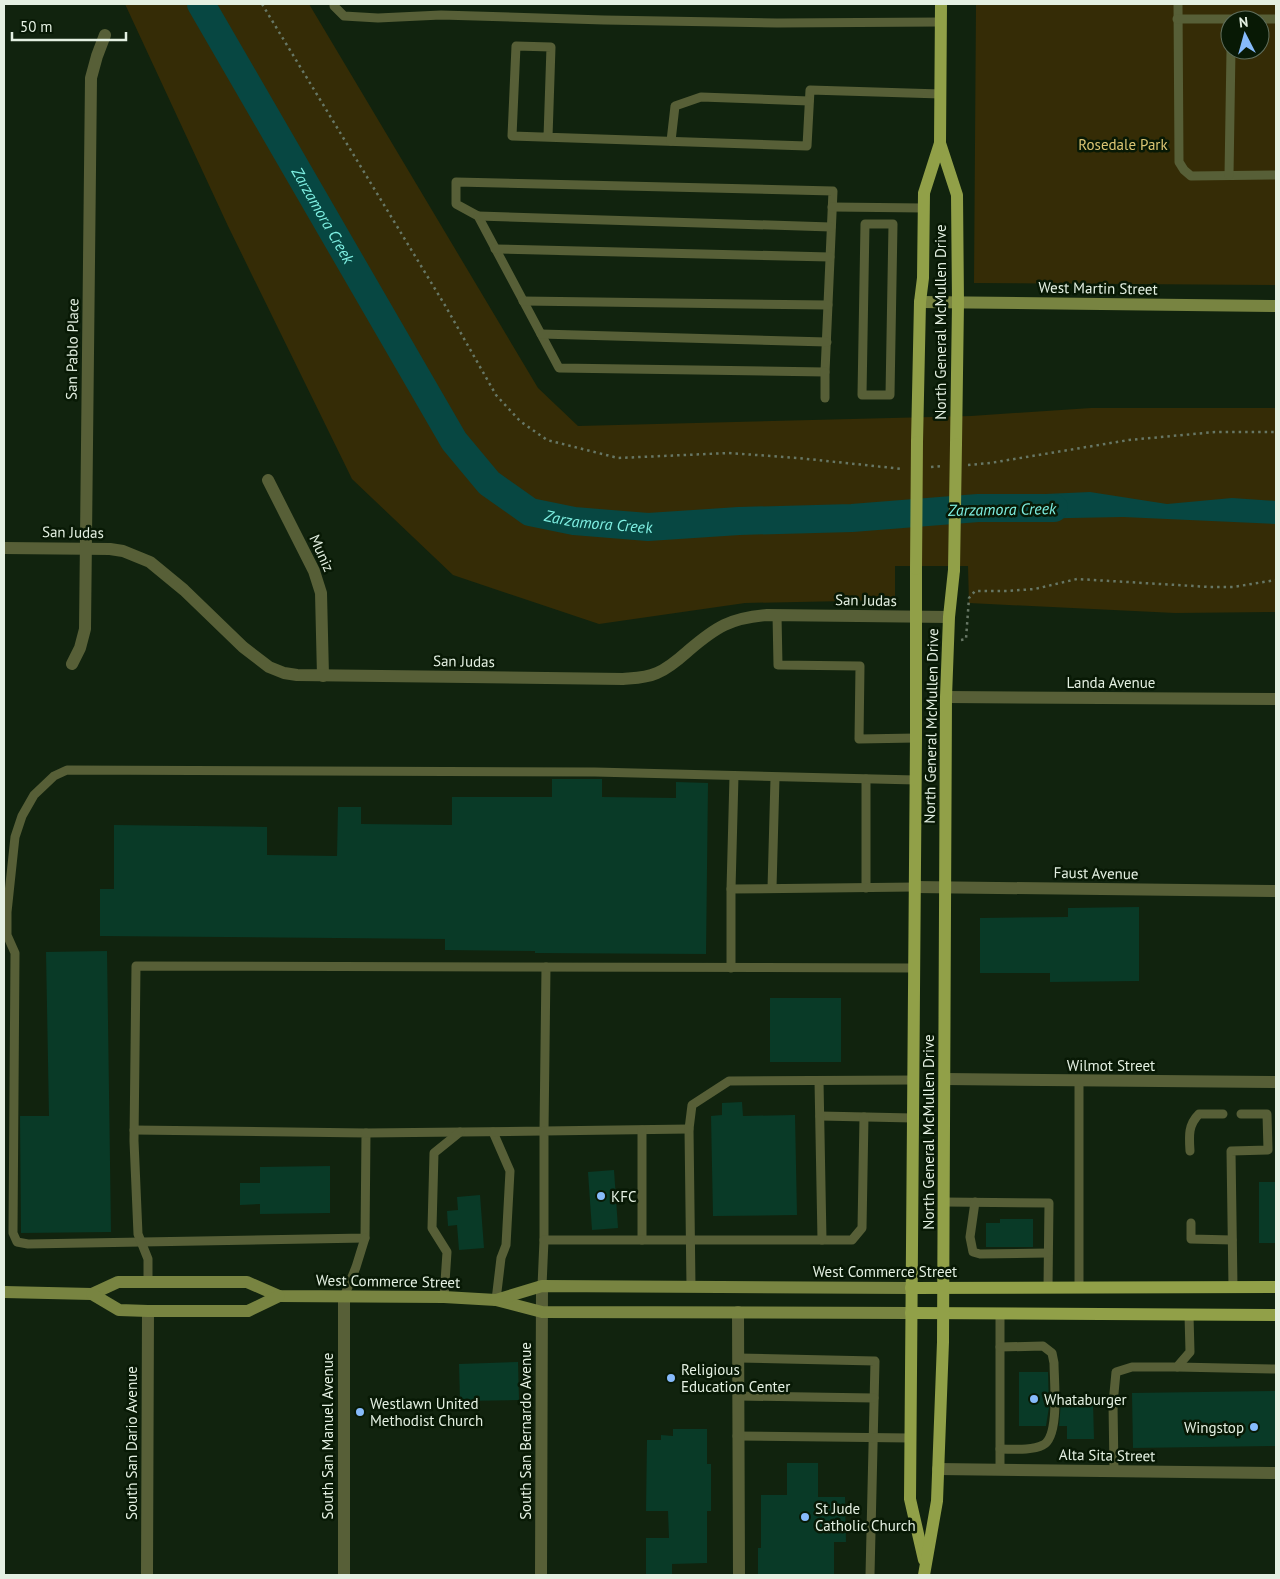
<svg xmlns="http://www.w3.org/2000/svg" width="1280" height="1579" viewBox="0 0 1280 1579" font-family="'PT Sans',sans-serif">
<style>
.green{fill:#352c06;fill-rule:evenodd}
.water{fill:#074742}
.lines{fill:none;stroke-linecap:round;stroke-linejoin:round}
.river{stroke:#074742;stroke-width:28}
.building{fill:#093a27}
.path{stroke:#677765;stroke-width:2.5;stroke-dasharray:2.5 4;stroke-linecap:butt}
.lane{stroke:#575f37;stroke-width:9}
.street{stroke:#575f37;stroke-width:12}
.secondary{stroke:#788441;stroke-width:12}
.primary{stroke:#91a048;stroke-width:12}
.primary-bridge{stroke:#91a048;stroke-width:12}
.poi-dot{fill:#87bbfb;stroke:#081905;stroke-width:2}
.labels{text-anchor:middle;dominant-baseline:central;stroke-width:5;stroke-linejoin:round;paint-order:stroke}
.park-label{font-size:15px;fill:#dbc573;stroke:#081905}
.street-label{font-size:15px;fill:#e4f0e2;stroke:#081905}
.poi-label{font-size:15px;fill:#e4f0e2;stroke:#081905;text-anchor:start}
.water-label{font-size:16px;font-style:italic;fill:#7eefe2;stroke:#081905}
</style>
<rect width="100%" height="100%" fill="#11230e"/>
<g class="green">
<polygon points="125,4 309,4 538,388 578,426 971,416 1091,408 1276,408 1276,612 1175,613 969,603 968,566 895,566 895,600 745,603 599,624 453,575 352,479 228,226"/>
<path d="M976,4H1276V285L974,283ZM1230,20H1260V50H1230Z"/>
</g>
<polygon class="water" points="1090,492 1167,504 1232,498 1276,501 1276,524 1123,517 1019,519 1017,509 1023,495"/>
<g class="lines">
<path class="river" id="s1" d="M201,4L454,441L489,483L530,512L574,521L648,527L739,521L852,518L978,508H1054"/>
</g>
<g class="building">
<polygon points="552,779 602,779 602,797 676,798 676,782 708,783 706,954 535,953 535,951 445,950 445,939 100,936 100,889 114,889 114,825 267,827 267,855 337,856 338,807 361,807 361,824 452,825 452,797 552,797"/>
<polygon points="1139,907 1139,981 1050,982 1050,973 980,973 980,918 1068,917 1068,908"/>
<polygon points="107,951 111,1232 21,1233 20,1116 49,1116 46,952"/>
<rect x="770" y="998" width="71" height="64"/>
<polygon points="742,1102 743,1116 795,1115 797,1215 713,1216 711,1116 722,1115 722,1103"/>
<polygon points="330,1166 330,1213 260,1214 260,1204 240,1205 240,1183 260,1183 260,1167"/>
<polygon points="614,1170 618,1228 592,1230 588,1172"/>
<rect x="1259" y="1182" width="17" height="61"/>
<polygon points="480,1195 484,1248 459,1250 457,1225 448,1226 447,1211 458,1210 457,1197"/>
<polygon points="1000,1219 1033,1219 1033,1247 986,1247 986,1223 1000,1223"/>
<polygon points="518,1362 519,1400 460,1401 459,1364"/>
<polygon points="1019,1372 1048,1372 1049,1407 1046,1426 1019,1426"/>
<polygon points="1276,1391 1276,1446 1133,1448 1132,1393"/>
<polygon points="1061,1402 1093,1402 1094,1439 1067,1439 1067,1426 1059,1426"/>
<polygon points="673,1429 707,1429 707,1464 711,1464 711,1511 707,1511 707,1563 672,1564 672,1575 646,1575 646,1538 669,1538 668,1511 646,1511 647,1440 661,1440 661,1435 673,1436"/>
<polygon points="787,1463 818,1463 818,1497 845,1497 846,1542 834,1542 834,1575 758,1575 758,1548 761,1548 761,1495 787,1495"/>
</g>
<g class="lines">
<g class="path">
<polyline points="262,4 446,307 496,395 520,421 547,440 618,458 729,453 798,458 903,469"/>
<polyline points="968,465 990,463 1129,440 1215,432 1276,432"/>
<polyline points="931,467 943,466"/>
<polyline points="961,640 966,639 969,598 975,591 1007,591 1035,589 1077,579 1210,587 1233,587 1276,580"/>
</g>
<g class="lane">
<polyline points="334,4 334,6 344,16 378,18 441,15 604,20 777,23 941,22"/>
<polyline points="1178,4 1179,162 1184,170 1191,176 1276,175"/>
<polyline points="1177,19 1276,19"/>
<polyline points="548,137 551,47 516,46 512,136 807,146 810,90 941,94"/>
<polyline points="671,141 675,106 701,97 809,101"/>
<polyline points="1229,175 1231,50"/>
<polygon points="456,182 833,191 825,372 559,368 478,216 456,204"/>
<polyline points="832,207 924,208"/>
<polyline points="478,216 831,227"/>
<polygon points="865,224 893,224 890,395 862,395"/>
<polyline points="495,249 830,257"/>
<polyline points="523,301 828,305"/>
<polyline points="541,334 827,342"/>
<polyline points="825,398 825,372"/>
<polyline points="777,615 778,665 860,666 859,739 916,738"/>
<polyline points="866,779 866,888"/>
<polyline points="772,888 775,778"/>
<polyline points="731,889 734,776"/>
<polyline points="731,968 731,889 915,887"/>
<polyline points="1079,1081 1079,1286"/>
<polyline points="820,1116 913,1118"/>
<polyline points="134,1130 366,1133 365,1238 28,1244 17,1242 13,1233 15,953 7,935 7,912 15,837 22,816 34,795 54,776 67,770 595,772 916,780"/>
<polyline points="493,1132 510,1171 506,1245 501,1258 496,1300"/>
<polyline points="366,1133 544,1131 546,967"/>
<path d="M1190,1151C1189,1136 1188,1125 1199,1114H1223"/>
<polyline points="944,1202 1049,1203 1048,1287"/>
<polyline points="975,1202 970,1237 973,1252 980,1254 1048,1253"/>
<polyline points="1191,1223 1191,1239 1232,1240"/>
<polyline points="544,1240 544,1131 689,1129"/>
<polyline points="642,1240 642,1130"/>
<polyline points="822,1240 852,1240 862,1228 864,1117"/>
<polyline points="148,1282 148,1259 138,1234 134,1141 136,966 914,968"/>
<polyline points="542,1286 544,1240 822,1240 819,1081"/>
<polyline points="691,1287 689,1129 692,1105 729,1081 913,1080"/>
<polyline points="1233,1287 1231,1151 1268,1150 1267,1114 1241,1114"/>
<polyline points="344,1297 356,1267 365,1238"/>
<polyline points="444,1297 447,1252 432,1228 434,1153 460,1132"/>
<polyline points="1000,1314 1000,1470"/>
<path d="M1000,1347L1043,1346L1052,1353L1054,1363C1054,1380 1060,1437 1043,1445C1031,1451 1013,1449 1000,1449"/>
<polyline points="738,1358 875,1361 870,1575"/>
<polyline points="1177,1367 1276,1369"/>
<polyline points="738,1396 874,1398"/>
<polyline points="737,1436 910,1438"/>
<polyline points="1114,1471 1113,1404 1116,1372 1132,1367 1177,1367 1190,1352 1189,1315"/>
</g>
<g class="street">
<polyline points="268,480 314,571 321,593 323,676"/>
<path d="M4,548L110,549L123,551L150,562L184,590L243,647L269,667L284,673L297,675L623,679C635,678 646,678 657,673C669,668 679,659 688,651C716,627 730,618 767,615L949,617"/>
<polyline points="72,664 80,648 85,629 91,78 97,56 105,35"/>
<polyline points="946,697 1276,699"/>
<polyline points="915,887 1276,891"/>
<polyline points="945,1079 1276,1082"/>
<polyline points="738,1312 739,1575"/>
<polyline points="938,1469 1276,1473"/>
<polyline points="147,1575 148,1311"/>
<polyline points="344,1575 344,1297"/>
<polyline points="541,1575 542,1286"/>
</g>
<g class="secondary">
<polyline points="920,302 1276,306"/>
<polyline points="4,1292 92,1294 118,1282 247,1282 279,1296 444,1297 496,1300 542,1312 911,1313"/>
<polyline points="92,1294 119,1310 148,1311 248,1311 279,1296"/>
<polyline points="496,1300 542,1286 911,1288"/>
</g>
<g class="primary">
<polyline points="940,143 957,195 958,303 956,444"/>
<polyline points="917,442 920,302 923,278 924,193 940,143 941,4"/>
<polyline points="916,569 916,738 910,1499 924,1560"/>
<polyline points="911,1288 1276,1287"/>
<polyline points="911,1313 1276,1315"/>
<polyline points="924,1575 937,1501 943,1342 946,697 949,617 954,570"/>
</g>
<g class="primary-bridge">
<polyline points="916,569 917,442"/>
<polyline points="954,570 956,444"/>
</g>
</g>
<g class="poi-dot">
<circle cx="601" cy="1196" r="5"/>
<circle cx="671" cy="1378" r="5"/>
<circle cx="1034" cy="1399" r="5"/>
<circle cx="360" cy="1412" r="5"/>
<circle cx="1254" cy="1427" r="5"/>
<circle cx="805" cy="1517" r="5"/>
</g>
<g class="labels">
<g class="park-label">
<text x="1123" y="144">Rosedale Park</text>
</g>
<g class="street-label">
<text transform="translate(1098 288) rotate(1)">West Martin Street</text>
<text transform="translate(940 322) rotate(-90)">North General McMullen Drive</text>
<text transform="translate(72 349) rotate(-89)">San Pablo Place</text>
<text transform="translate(73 532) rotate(1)">San Judas</text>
<text transform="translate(322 553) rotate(66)">Muniz</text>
<text transform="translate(866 600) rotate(1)">San Judas</text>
<text transform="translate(464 661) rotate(1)">San Judas</text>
<text x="1111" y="682">Landa Avenue</text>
<text transform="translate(931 726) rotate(-89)">North General McMullen Drive</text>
<text transform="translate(1096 873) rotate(1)">Faust Avenue</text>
<text x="1111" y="1065">Wilmot Street</text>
<text transform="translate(928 1132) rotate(-90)">North General McMullen Drive</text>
<text x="885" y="1271">West Commerce Street</text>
<text transform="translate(388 1281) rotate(1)">West Commerce Street</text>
<text transform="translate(525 1431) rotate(-90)">South San Bernardo Avenue</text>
<text transform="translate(327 1436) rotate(-90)">South San Manuel Avenue</text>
<text transform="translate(131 1443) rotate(-90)">South San Dario Avenue</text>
<text transform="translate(1107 1455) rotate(1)">Alta Sita Street</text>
</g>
<g class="poi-label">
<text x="611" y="1196">KFC</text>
<text x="681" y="1369">Religious<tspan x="681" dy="17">Education Center</tspan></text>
<text x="1044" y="1399">Whataburger</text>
<text x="370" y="1403">Westlawn United<tspan x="370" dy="17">Methodist Church</tspan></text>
<text x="1244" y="1427" text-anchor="end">Wingstop</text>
<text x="815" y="1508">St Jude<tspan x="815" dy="17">Catholic Church</tspan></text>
</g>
<g class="water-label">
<text stroke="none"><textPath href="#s1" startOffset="244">Zarzamora Creek</textPath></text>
<text transform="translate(1002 509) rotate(-1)">Zarzamora Creek</text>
<text stroke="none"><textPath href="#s1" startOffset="679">Zarzamora Creek</textPath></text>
</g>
</g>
<rect width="1280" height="1579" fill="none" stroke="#e4f0e2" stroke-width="10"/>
<g transform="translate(1245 35) rotate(354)"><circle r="24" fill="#081905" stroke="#606f5d"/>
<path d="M0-4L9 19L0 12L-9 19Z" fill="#87bbfb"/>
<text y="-8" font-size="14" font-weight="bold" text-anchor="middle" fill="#e4f0e2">N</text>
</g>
<path d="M12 32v8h114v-8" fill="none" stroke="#e4f0e2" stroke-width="2.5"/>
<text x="20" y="32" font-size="15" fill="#e4f0e2" stroke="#081905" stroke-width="4" paint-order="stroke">50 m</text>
</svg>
